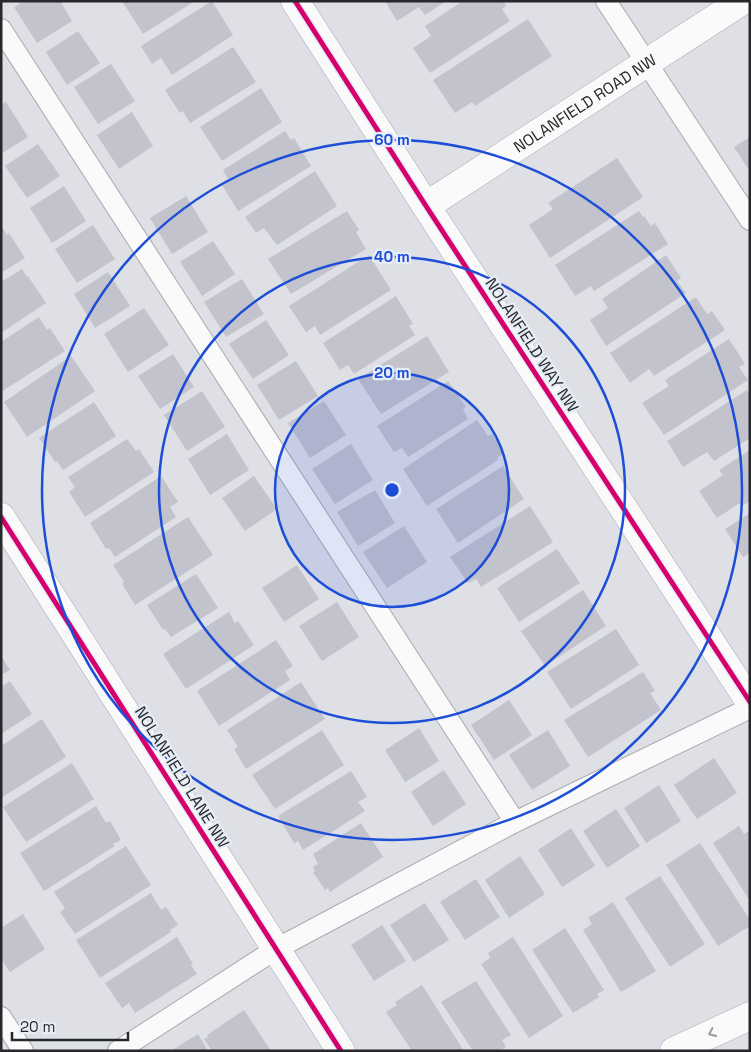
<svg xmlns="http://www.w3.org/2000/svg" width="751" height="1052" viewBox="0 0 751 1052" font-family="'Space Grotesk',sans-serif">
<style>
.building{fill:#c3c3cd}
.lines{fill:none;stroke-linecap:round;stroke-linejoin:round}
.service-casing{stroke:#a8aaae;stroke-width:22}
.minor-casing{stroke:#a8aaae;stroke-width:29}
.tertiary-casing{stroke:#a8aaae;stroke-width:29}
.service{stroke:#fafafb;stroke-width:20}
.minor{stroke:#fafafb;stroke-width:28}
.tertiary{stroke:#fafafb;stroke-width:28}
.cycleway-casing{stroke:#e7edf7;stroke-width:8}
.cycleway{stroke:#d6006c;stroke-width:5}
.oneway{stroke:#9b9c9e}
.ring{fill:none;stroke:#1d4ed8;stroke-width:2.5}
.labels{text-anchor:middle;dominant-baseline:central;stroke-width:4.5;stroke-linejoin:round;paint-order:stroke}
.street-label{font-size:16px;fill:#26282c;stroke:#e7edf7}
.centre{fill:#1d4ed8;stroke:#e7edf7;stroke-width:2.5}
.ring-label{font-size:15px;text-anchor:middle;font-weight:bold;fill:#1d4ed8;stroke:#e7edf7;stroke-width:4.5;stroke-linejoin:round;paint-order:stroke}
</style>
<rect width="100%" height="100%" fill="#dee0e6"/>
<g class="building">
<polygon points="24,1 60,1 72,21 37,43 14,7"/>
<polygon points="122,1 195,1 143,34"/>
<polygon points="212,1 233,35 172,75 161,58 152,64 141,46"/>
<polygon points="385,1 446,1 425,15 419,7 397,21"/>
<polygon points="463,1 503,1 506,6 502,9 510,21 430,73 413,48 431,36 425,26"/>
<polygon points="528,19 552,56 475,106 472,102 455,113 433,80"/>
<polygon points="78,31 100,63 67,85 46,52"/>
<polygon points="233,47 256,82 190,123 183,111 180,113 165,90"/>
<polygon points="111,64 135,101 98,124 74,87"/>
<polygon points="261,88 282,122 222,161 200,127"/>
<polygon points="6,102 28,137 1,154 1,105"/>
<polygon points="132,112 153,146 119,169 97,135"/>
<polygon points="285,131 291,140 294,138 311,166 238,211 222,185 229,181 223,170"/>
<polygon points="750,137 750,172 734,147"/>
<polygon points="38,144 60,176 27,198 5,166"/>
<polygon points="617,158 643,197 550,258 529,225 553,209 548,203"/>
<polygon points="315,171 337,206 277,245 264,228 256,233 245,217"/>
<polygon points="64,186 86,221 52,243 30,208"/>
<polygon points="186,196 208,232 172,254 150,218"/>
<polygon points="347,211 359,230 356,232 366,249 291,294 268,259"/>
<polygon points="639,211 643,217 644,216 651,226 655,223 668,244 594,291 591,286 575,296 555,265"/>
<polygon points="1,225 7,235 9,233 25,258 1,273"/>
<polygon points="93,225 115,259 77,283 55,249"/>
<polygon points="213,241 235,274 202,296 180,262"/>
<polygon points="369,255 391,290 320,335 315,326 306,332 289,306"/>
<polygon points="666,255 681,278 677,281 686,293 606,346 590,320 608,308 602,299"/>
<polygon points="22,269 27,277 28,276 46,303 1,333 1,282"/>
<polygon points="108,272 130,306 95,328 74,294"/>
<polygon points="242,279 264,314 226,337 204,302"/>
<polygon points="396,296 413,324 409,326 415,335 354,374 348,365 340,370 323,343"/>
<polygon points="696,297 707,314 712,311 725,330 654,376 649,369 630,383 610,353"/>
<polygon points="144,308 169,345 128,372 104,334"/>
<polygon points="39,317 47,330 50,328 65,351 1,392 1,342"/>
<polygon points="266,320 289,355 253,379 229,344"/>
<polygon points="427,336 449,372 381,414 358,379"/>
<polygon points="729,339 745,364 739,367 748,380 664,435 642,403 669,386 665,380"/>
<polygon points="173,354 194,387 160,409 138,376"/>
<polygon points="71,356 95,391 27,437 4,402"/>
<polygon points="296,361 318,396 279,420 257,385"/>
<polygon points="448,381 466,407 463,409 468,419 408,457 402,448 394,452 377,426"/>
<polygon points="747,390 750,395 750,438 714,461 707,452 683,467 667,441"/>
<polygon points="202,391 225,427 187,451 164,415"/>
<polygon points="324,401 346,435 310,458 288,423"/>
<polygon points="94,402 116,436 63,470 57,461 55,462 39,438"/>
<polygon points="477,420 488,436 492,434 504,453 497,458 498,460 427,506 403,469"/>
<polygon points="227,434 249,470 210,495 188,459"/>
<polygon points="127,439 136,451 139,449 154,472 85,517 69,492 75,487 68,477"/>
<polygon points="351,444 373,480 335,504 312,469"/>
<polygon points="750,450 750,501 742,506 740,503 717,518 699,491 723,475 719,470"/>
<polygon points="503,466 524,499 458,543 436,509"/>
<polygon points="161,476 178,502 170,507 176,517 115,557 109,548 106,549 90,523"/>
<polygon points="254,476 277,509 245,531 222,498"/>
<polygon points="375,490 395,523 358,546 337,512"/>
<polygon points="530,506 553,542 481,587 476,579 468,583 450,557"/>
<polygon points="750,513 750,553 743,557 725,529"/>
<polygon points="188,517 213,555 135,605 122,584 124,582 113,565"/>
<polygon points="404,526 427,562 387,588 363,552"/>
<polygon points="557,549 580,583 519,622 497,588"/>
<polygon points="297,565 319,599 284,622 262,588"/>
<polygon points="196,574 218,608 171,637 165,629 163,630 147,605"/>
<polygon points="583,590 606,626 545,666 521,631"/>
<polygon points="337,602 359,637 322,661 299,626"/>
<polygon points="229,612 235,623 238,621 254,645 186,689 163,654"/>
<polygon points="616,629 639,665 571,709 547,672"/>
<polygon points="276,640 293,666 285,671 290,680 219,726 197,691"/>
<polygon points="1,656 10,670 1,675"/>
<polygon points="643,672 655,691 650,693 661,710 588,757 564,720"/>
<polygon points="10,681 32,714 1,734 1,687"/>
<polygon points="301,682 325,719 246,769 234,749 238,747 227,730"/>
<polygon points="509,700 532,735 494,760 471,725"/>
<polygon points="42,719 66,757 1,798 1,746"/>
<polygon points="419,728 439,761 405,782 385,750"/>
<polygon points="322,730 344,765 275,809 252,775"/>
<polygon points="548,730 570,766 532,790 509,755"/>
<polygon points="714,758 737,793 697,819 674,785"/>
<polygon points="72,763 94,799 26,842 3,807"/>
<polygon points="444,770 466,804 433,826 411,792"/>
<polygon points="351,771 367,797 358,802 365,811 303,850 298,841 294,843 278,816"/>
<polygon points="659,785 681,821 646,843 624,808"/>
<polygon points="96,806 106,823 110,821 121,840 113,844 115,846 44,891 20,853"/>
<polygon points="616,809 640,846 607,868 583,831"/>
<polygon points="361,823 383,857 330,892 328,888 325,890 313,872 315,871 313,867 318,864 313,854"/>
<polygon points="739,826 744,834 750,830 750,901 713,843"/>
<polygon points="571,828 595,866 562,887 538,850"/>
<polygon points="700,843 750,920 750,926 718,946 666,865"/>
<polygon points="126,846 151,885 75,934 60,912 65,908 54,892"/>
<polygon points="520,856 545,894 509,918 485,880"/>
<polygon points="660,876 705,944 670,967 625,898"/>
<polygon points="476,879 500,917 465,940 440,902"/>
<polygon points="151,893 161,910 166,907 178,925 170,930 171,932 100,978 76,940"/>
<polygon points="613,902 656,971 621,992 583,930 592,924 588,918"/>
<polygon points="425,903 449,940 414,962 390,925"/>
<polygon points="23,914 45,949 10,972 1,959 1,928"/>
<polygon points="382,925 406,961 374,981 351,945"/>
<polygon points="565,928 604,990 597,994 599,997 573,1013 532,950"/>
<polygon points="177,937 193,964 191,965 197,974 135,1013 129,1003 122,1008 105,983"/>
<polygon points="513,937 563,1016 529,1038 481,964 490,958 488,953"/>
<polygon points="476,981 511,1035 502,1040 506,1047 500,1051 473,1051 441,1002"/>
<polygon points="422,985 464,1051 412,1051 386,1012 397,1005 395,1002"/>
<polygon points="244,1010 271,1051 212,1051 204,1039 208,1037 207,1035"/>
<polygon points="198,1034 208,1051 171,1051"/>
</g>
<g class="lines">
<defs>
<g id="service">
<polyline points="606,1 750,220"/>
<polyline points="1,29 515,822"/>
<polyline points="1,1017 23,1051"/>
<polyline points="118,1051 276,949 515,822 750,708"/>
</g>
<g id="minor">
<polyline points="295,1 426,206 750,702"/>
<path id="s1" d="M426,206L742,1"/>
<polyline points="1,517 341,1051"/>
</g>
<polyline id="tertiary" points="674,1051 750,1016"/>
</defs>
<use href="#service" class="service-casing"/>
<use href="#minor" class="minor-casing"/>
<use href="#tertiary" class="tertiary-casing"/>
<use href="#service" class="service"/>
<use href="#minor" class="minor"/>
<use href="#tertiary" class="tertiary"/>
<defs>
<g id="cycleway">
<polyline points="295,1 426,206 750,702"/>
<polyline points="1,517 341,1051"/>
</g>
</defs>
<use href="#cycleway" class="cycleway-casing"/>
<use href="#cycleway" class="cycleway"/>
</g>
<defs><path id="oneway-chevron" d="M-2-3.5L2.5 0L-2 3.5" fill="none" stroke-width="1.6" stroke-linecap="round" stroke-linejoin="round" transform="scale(1.25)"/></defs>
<use class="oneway" href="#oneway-chevron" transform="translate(712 1033) rotate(155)"/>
<circle cx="392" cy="490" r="117" fill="#1d4ed8" fill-opacity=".12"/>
<g class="ring">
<circle cx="392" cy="490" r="117"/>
<circle cx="392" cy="490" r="233"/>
<circle cx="392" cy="490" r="350"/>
</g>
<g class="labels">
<g class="street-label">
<text stroke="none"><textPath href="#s1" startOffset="189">NOLANFIELD ROAD NW</textPath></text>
<text transform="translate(532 345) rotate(57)">NOLANFIELD WAY NW</text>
<text transform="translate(182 777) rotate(58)">NOLANFIELD LANE NW</text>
</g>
</g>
<circle cx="392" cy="490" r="8" class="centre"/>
<g class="ring-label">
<text x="392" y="145">60 m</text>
<text x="392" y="262">40 m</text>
<text x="392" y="378">20 m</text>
</g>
<rect width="751" height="1052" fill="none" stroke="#26282c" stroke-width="5"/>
<path d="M12 1032v8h116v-8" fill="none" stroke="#26282c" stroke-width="2.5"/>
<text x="20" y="1032" font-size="15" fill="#26282c" stroke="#e7edf7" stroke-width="4" paint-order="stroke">20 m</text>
</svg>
